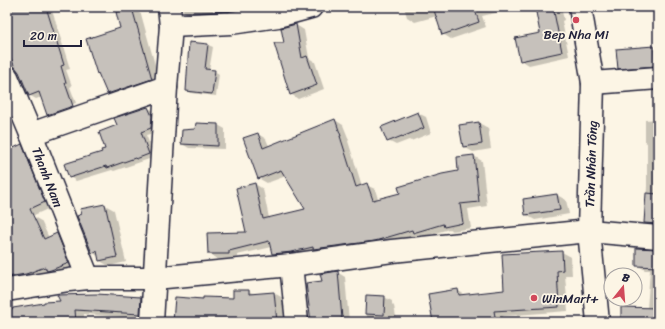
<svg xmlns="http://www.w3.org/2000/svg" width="665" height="329" viewBox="0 0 665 329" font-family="Sriracha,sans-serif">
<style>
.shadow{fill:#0003}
.building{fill:#c6c1bb;stroke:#22223b}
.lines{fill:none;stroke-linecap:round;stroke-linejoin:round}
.minor-casing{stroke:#22223b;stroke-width:25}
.minor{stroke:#fcf5e5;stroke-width:22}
.poi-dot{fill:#d1495b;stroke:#fcf5e5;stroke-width:1.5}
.labels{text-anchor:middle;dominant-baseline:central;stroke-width:3.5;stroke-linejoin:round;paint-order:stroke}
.poi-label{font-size:13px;fill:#22223b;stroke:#fcf5e5}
.street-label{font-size:13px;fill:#22223b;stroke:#fcf5e5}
</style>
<rect width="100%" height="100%" fill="#fcf5e5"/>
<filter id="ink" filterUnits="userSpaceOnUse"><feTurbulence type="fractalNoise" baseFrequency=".025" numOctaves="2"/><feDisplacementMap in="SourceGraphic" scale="8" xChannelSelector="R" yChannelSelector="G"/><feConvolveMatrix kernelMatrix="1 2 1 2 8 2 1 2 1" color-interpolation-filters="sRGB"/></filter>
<g filter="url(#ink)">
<g class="shadow">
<polygon points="7,7 51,7 70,69 66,70 72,86 70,87 76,103 52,112 42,97 36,99 29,95 19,72 16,68 9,68 7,70"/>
<polygon points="183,7 213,7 213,15 192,16 183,11"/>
<polygon points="404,7 521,7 482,16 486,27 451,39 443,34 437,16 415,22 407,17"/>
<polygon points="536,7 561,7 564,20 562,21 569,56 529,65 521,60 541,34"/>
<polygon points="132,9 141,14 160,83 116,98 108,94 99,74 98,73"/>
<polygon points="296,25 304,30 309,58 315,62 324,89 298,99 291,94 285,44"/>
<polygon points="190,43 208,45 213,47 209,71 214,71 219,74 216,96 191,93 187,90"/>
<polygon points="654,47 658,49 658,71 628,73 619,68"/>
<polygon points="148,108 154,111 157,132 146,135 155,157 114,171 112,170 76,181 70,177 103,153 106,149 118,126"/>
<polygon points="418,113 426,117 431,133 411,141 409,140 396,145 388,141"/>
<polygon points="658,119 658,228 653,227 645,223 647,186 647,143 645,142 645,120"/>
<polygon points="335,120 343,125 349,140 348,141 362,186 366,185 375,189 378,199 401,193 460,172 474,156 482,161 487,206 468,209 471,228 453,231 449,229 422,237 419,235 384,245 282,258 273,254 272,247 237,255 237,258 217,259 209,254 247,233 255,184 263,189 269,218 306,210 286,176 267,183 258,178 258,134 266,139 269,146"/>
<polygon points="479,123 488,128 491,149 473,152 464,147"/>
<polygon points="197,124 218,125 225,129 225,149 189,148 182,144 196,130"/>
<polygon points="22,146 30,150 52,207 32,216 41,221 49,238 57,234 65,239 77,268 16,282 9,278 7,279 7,152"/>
<polygon points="557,195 566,200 569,214 535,220 526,215"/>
<polygon points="105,205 114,210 126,262 109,266 100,261 99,256 92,253"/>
<polygon points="658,250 658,322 622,322 647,309 650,270 645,270 637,265"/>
<polygon points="562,252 571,257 572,275 565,275 568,311 503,316 504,322 434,322 457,290 465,295 505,291"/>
<polygon points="337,272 345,277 349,322 312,322 323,282"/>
<polygon points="249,291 255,295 274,293 283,298 285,322 174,322 204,300 234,299"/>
<polygon points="367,296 384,297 392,301 392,304 394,306 397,322 367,322"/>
<polygon points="141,298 149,303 148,319 84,314 84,322 7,322 7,310 45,304"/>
</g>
<g class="building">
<polygon points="7,7 46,7 64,65 61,66 66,83 65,83 73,106 47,115 39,92 29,96 19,72 15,67 7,50"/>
<polygon points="433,7 474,7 479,22 442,35"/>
<polygon points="535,7 553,7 562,52 520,61 515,38 540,33"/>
<polygon points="132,8 152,79 107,94 98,73 97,74 86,39 120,28 116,12"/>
<polygon points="296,24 302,58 307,56 317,85 290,95 274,43 284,43 281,28"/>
<polygon points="189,42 208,44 205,69 215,70 212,94 186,91"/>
<polygon points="654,46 656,66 618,69 616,49"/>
<polygon points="148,107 152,116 151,128 141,132 149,154 136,159 135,158 107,168 106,166 69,178 64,164 102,152 101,150 105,149 99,132 117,125 114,118"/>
<polygon points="418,112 424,128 402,137 402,136 387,142 381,127"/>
<polygon points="335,119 341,136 340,136 356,187 367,183 373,200 400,193 398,187 442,174 458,171 457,157 474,155 479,202 460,204 463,223 444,227 443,224 413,233 412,230 375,241 313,249 313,247 292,252 272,254 269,241 229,251 229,254 208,254 207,233 246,232 236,188 255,183 263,219 305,209 281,170 258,179 243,138 258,133 263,148"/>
<polygon points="479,122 482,144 463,147 459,125"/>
<polygon points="196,123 218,124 218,146 181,144 182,130 195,129"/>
<polygon points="22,144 45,202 30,209 44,239 57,233 69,263 51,270 47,271 45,267 26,274 7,277 7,151"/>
<polygon points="646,193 658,194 658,224 644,223"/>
<polygon points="557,194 560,210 525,215 523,199"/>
<polygon points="105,204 117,257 99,261 97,251 92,253 77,216 82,214 80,209"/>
<polygon points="636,248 658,249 658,267 636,266"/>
<polygon points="562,251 563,270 557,271 559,307 494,311 496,322 433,322 428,294 458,289 459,295 504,290 502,254"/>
<polygon points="338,271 342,319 328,321 328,322 311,322 306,283 322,281 320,274"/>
<polygon points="233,290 249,290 249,294 274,292 277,322 173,322 175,297 203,299 203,297 233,298"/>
<polygon points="97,294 141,297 140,314 75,310 76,322 7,322 7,310 13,309 13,308 44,303 44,302 60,301 57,295"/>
<polygon points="366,295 385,296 384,315 365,314"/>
<polygon points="621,307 658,308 658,322 621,322"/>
</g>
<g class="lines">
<defs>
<g id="minor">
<polyline points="580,7 593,83 589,231 598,322"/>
<polyline points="171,26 231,23 278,16 311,7"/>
<path id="s1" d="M7,77L31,134L88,278"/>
<polyline points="593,83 658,78"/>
<polyline points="31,134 166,87"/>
<polyline points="291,265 297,322"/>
<polyline points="7,290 69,280 88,278 155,278 291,265 392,251 589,231 658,237"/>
<polyline points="152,322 166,87 171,26 169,7"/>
</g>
</defs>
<use href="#minor" class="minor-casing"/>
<use href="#minor" class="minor"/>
</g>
</g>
<g class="poi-dot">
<circle cx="576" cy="20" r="4"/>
<circle cx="534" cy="298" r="4"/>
</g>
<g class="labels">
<g class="poi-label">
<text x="576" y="34">Bep Nha Mi</text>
<text x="542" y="298" text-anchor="start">WinMart+</text>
</g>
<g class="street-label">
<text transform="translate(591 164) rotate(-88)">Trần Nhân Tông</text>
<text stroke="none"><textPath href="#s1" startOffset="108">Thanh Nam</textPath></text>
</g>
</g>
<rect width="665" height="329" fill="none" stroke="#fcf5e5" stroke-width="24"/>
<rect x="12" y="12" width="641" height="305" fill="none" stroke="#22223b" stroke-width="1.5" filter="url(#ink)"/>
<g transform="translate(623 287) rotate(17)"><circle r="19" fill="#fcf5e5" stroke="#a5a1a1"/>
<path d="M0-3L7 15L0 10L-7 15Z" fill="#d1495b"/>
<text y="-6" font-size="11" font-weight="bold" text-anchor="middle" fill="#22223b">B</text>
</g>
<path d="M24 40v6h57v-6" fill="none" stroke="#22223b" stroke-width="2"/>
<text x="30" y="40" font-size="12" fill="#22223b" stroke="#fcf5e5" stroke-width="3" paint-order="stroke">20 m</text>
</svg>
